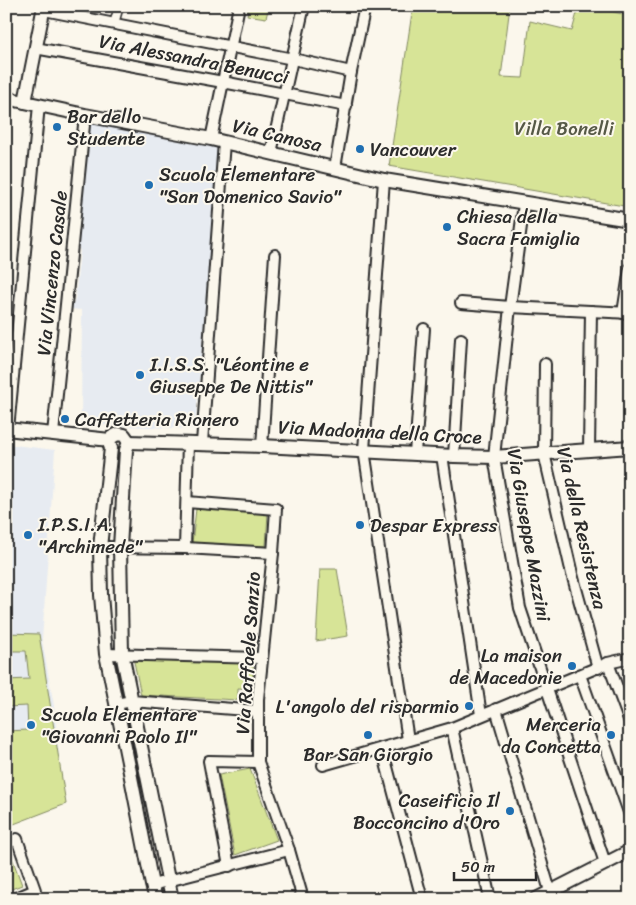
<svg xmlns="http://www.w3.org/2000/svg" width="636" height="905" viewBox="0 0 636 905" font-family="Sriracha,sans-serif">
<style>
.built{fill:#e7ebf1}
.green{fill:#d7e497;stroke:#818861}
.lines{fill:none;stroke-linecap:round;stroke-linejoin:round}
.pedestrian-casing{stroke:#2b2b2b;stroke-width:11}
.minor-casing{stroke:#2b2b2b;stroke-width:14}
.tertiary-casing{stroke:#2b2b2b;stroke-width:16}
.pedestrian{stroke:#fbf7ec;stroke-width:8}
.minor{stroke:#fbf7ec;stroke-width:10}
.tertiary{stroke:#fbf7ec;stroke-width:12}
.poi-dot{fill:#1f6fb2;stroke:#fbf7ec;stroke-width:2}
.labels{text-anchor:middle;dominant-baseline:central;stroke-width:4;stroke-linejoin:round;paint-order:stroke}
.street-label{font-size:19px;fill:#2b2b2b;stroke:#fbf7ec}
.poi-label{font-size:19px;fill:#2b2b2b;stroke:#fbf7ec;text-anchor:start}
.park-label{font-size:19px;fill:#565946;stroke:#fbf7ec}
</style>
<rect width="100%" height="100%" fill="#fbf7ec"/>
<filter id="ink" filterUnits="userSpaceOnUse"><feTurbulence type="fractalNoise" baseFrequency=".02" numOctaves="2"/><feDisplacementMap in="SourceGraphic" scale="10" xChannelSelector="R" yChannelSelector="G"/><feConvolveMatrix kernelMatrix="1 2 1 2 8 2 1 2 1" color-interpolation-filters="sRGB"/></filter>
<g filter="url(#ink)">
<g class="built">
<polygon points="88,121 219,146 195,429 81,424 82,310 71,309 75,299 80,251 77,245"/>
<polygon points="6,444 55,450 42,640 54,706 61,778 6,827"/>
</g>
<g class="green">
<polygon points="249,6 269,6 266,18 247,15"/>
<polygon points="413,6 510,6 501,77 523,78 530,21 572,31 579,6 590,6 630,16 630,207 389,166"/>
<polygon points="196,509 268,512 266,546 192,543"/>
<polygon points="320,569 337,569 348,636 316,641"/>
<polygon points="6,633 39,634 66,804 6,827 6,731 28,730 27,706 6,707 6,680 29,679 26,651 6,651"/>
<polygon points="133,657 253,662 253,689 238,688 238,700 141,695"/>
<polygon points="250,769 277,840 235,855 219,775"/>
<polygon points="12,858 22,885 6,891 6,860"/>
</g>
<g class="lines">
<defs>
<polyline id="pedestrian" points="114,24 119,6"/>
<g id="minor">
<polyline points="44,10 293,59 351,72"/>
<polyline points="35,48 223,82 346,106"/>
<polyline points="211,139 239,6"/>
<polyline points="271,153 304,6"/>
<polyline points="335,168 351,72 365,6"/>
<polyline points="384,180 364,450 408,740"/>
<polyline points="524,204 510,307 494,457 520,608 605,863"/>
<polyline points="461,303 510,307 630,313"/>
<polyline points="623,313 630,268"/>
<polyline points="545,364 544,453 572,574 598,668"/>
<polyline points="8,429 39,105"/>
<polyline points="53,434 85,115"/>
<polyline points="202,443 224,142"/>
<polyline points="262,446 275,255"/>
<polyline points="589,450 591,311"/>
<polyline points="415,453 424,329"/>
<polyline points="442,455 481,715"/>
<polyline points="454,456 461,339"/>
<polyline points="187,502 276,509 273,553 258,699 258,762 289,850 303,899"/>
<polyline points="100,547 185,548 273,553"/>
<polyline points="185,548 188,443"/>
<polyline points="106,654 262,658"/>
<polyline points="608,663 630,722"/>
<polyline points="580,675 630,815"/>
<polyline points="116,704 132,701 258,711"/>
<polyline points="496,709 550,891"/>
<polyline points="452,728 490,899"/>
<polyline points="382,748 422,899"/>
<polyline points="323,765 452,728 608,663 630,658"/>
<polyline points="6,843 17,839 35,890 14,899"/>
<polyline points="229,866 209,761 258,762"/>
<polyline points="152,885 289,850"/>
</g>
<g id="tertiary">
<polyline points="6,98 85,115 211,139 384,180 630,220"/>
<polyline points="25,102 44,6"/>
<polyline points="6,429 110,440"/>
<polyline points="129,442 262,446 454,456 494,457 630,447"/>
<polyline points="156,899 152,885 128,762 106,654 101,595 100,547 111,448 109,443 112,437 118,434 124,435 129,442 126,450 120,547 122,653 172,899"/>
<polyline points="536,899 630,851"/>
</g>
</defs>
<use href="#pedestrian" class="pedestrian-casing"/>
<use href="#minor" class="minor-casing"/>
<use href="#tertiary" class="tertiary-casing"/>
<use href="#pedestrian" class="pedestrian"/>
<use href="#minor" class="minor"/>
<use href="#tertiary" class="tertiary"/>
</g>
</g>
<g class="poi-dot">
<circle cx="57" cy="127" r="5"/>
<circle cx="360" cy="149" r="5"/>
<circle cx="149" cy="185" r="5"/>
<circle cx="447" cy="227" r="5"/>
<circle cx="140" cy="375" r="5"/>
<circle cx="65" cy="419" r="5"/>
<circle cx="360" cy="525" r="5"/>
<circle cx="28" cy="535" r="5"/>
<circle cx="572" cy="666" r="5"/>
<circle cx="469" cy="706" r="5"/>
<circle cx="31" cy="725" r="5"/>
<circle cx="368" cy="735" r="5"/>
<circle cx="611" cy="735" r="5"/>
<circle cx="510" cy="811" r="5"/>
</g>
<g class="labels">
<g class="street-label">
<text transform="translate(194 59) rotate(11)">Via Alessandra Benucci</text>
<text transform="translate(277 135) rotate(13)">Via Canosa</text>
<text transform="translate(52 273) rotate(-84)">Via Vincenzo Casale</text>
<text transform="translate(380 432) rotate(3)">Via Madonna della Croce</text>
<text transform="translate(582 528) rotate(77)">Via della Resistenza</text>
<text transform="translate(529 535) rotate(80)">Via Giuseppe Mazzini</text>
<text transform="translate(248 653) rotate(-86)">Via Raffaele Sanzio</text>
</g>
<g class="poi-label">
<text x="67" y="116">Bar dello<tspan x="67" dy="22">Studente</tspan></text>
<text x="370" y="149">Vancouver</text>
<text x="159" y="174">Scuola Elementare<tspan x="159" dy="22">"San Domenico Savio"</tspan></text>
<text x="457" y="216">Chiesa della<tspan x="457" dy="22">Sacra Famiglia</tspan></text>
<text x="150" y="364">I.I.S.S. "Léontine e<tspan x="150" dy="22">Giuseppe De Nittis"</tspan></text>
<text x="75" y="419">Caffetteria Rionero</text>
<text x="38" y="524">I.P.S.I.A.<tspan x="38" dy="22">"Archimede"</tspan></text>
<text x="370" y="525">Despar Express</text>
<text x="562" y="655" text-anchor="end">La maison<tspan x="562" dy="22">de Macedonie</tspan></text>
<text x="459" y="706" text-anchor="end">L'angolo del risparmio</text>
<text x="41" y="714">Scuola Elementare<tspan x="41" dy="22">"Giovanni Paolo II"</tspan></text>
<text x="601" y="724" text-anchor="end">Merceria<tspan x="601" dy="22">da Concetta</tspan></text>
<text x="368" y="754" text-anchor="middle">Bar San Giorgio</text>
<text x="500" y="800" text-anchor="end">Caseificio Il<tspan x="500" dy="22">Bocconcino d'Oro</tspan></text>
</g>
<g class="park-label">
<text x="564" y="128">Villa Bonelli</text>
</g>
</g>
<rect width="636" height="905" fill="none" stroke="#fbf7ec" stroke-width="25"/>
<rect x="12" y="12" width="611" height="880" fill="none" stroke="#2b2b2b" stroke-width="2" filter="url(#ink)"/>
<path d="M454 872v8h82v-8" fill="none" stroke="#2b2b2b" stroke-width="2.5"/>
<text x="461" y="872" font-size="15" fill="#2b2b2b" stroke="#fbf7ec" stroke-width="4" paint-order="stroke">50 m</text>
</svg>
